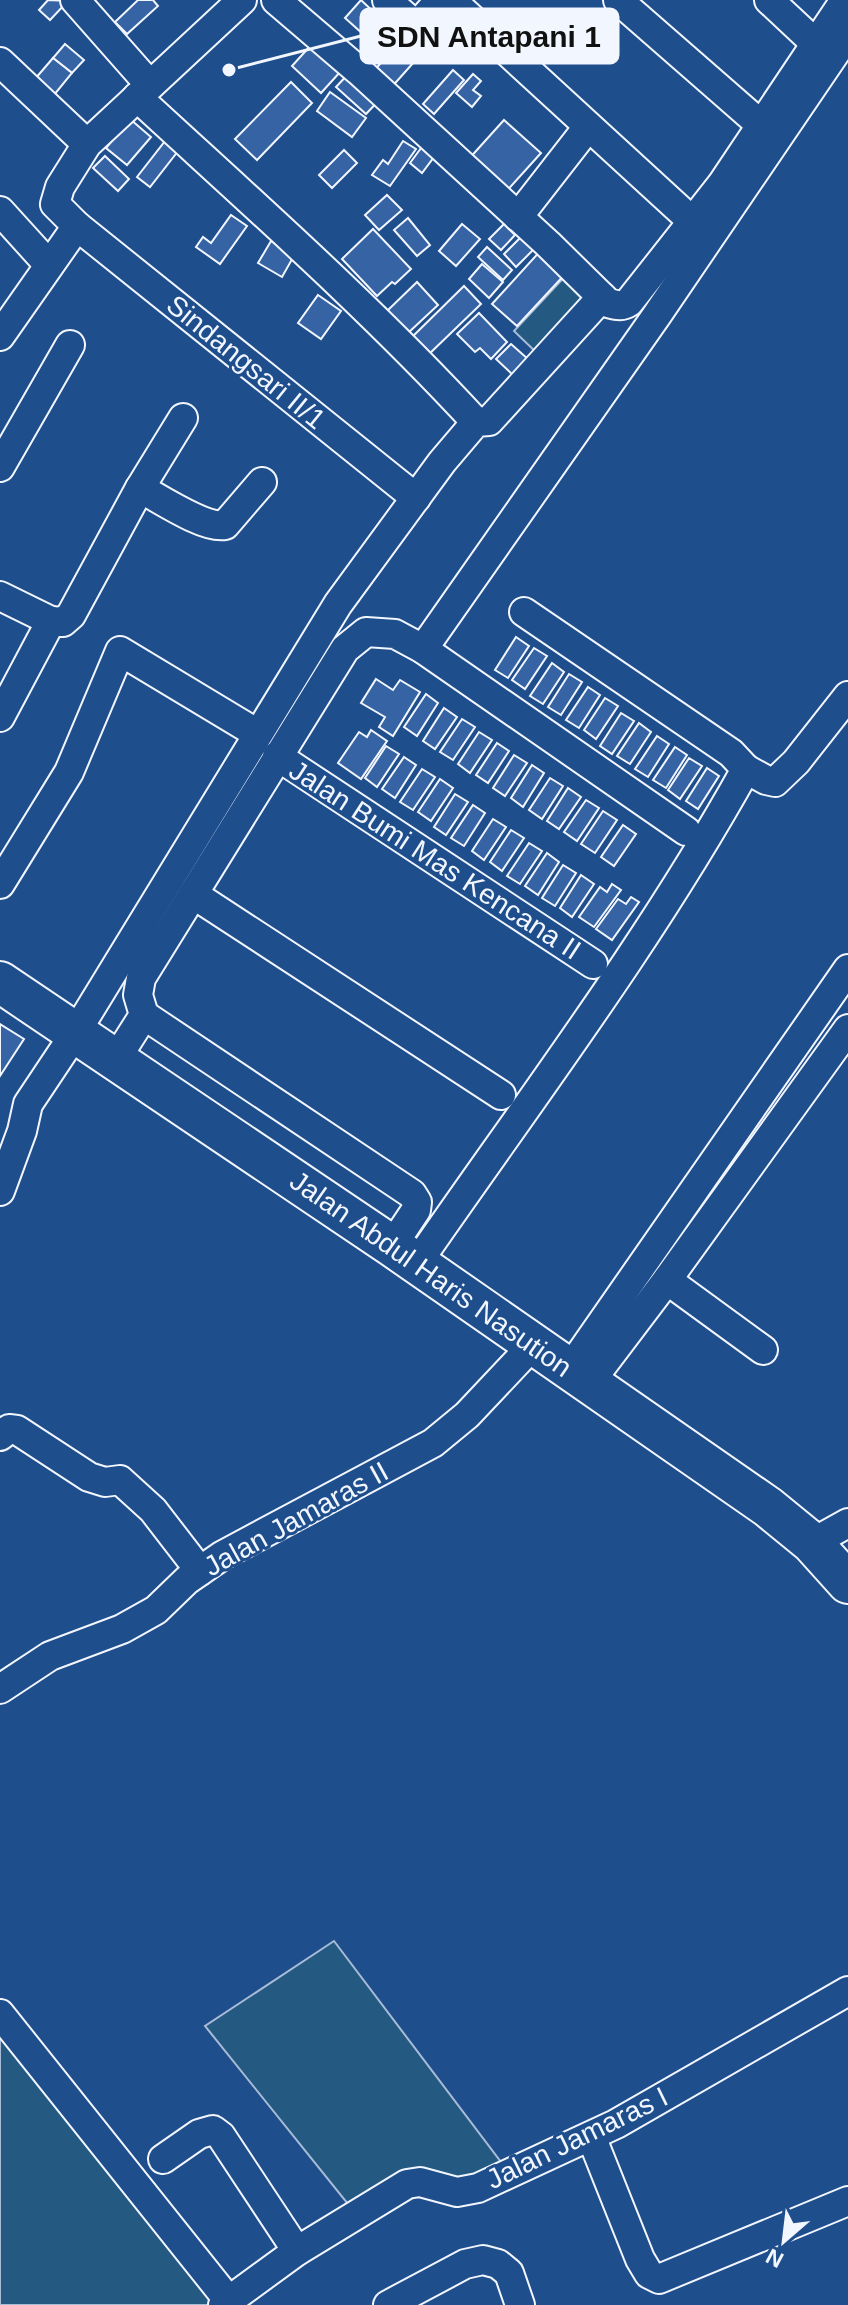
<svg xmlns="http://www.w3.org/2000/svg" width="848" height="2305" viewBox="0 0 848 2305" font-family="Arial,sans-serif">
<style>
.green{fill:#245a82;stroke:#a8bbd7;stroke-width:2}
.building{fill:#3563a3;stroke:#f2f6ff;stroke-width:2}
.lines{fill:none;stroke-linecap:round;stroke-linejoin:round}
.minor-casing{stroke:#f2f6ff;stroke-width:32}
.highway-casing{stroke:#f2f6ff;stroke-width:44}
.minor{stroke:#1f4e8c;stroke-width:28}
.highway{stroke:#1f4e8c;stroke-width:40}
.labels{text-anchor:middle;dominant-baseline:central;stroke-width:6;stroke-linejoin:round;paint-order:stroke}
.street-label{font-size:28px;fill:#f2f6ff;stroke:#1f4e8c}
.leader{fill:none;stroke:#f2f6ff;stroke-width:3}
.callout-dot{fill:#f2f6ff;stroke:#1f4e8c;stroke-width:3}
.callout{fill:#f2f6ff;stroke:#f2f6ff;stroke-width:3}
.callout-label{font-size:30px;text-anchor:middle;font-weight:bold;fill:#111}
</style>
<rect width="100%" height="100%" fill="#1f4e8c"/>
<g class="green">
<polygon points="569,272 596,298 541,357 514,331"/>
<polygon points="334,1941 510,2174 437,2186 356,2214 205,2026"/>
<polygon points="0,2014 223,2305 0,2305"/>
</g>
<g class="building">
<polygon points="48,0 68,1 50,20 39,10"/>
<polygon points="138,0 153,0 158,6 127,34 115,22"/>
<polygon points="361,0 379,17 363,34 345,18"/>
<polygon points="65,44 84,60 72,73 53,58"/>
<polygon points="312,44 341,71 321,93 292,66"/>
<polygon points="396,46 414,62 389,90 371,74"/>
<polygon points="53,58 72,73 54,95 35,79"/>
<polygon points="453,70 464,80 434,114 423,104"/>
<polygon points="351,71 381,98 366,114 336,87"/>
<polygon points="473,74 481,81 473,90 481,96 472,107 456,93"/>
<polygon points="291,82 312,103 257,160 235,139"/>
<polygon points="330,92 366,118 352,137 317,111"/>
<polygon points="130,119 151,137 127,165 106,148"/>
<polygon points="504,120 541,153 504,194 467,161"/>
<polygon points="169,136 182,146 150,187 137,177"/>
<polygon points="403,141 416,149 390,186 372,175 383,160 388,164"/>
<polygon points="424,144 437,153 422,173 410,163"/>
<polygon points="344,150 357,163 332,188 319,175"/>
<polygon points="105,156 129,179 118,191 93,168"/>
<polygon points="387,195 402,210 379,230 365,215"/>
<polygon points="231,215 247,226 220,264 196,247 203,237 211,243"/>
<polygon points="408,218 430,245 417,256 394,230"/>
<polygon points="462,224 480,239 456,266 439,251"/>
<polygon points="504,224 515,235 501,250 489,239"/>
<polygon points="373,229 411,269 395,284 392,282 377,296 342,259"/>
<polygon points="522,236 534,249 516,267 504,254"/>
<polygon points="271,241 295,254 282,277 258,263"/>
<polygon points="487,247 512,270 503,280 478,257"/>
<polygon points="543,248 568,271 517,326 492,304"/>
<polygon points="482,264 503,282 489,298 469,279"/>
<polygon points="417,282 438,305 408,333 387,311"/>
<polygon points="464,286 481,304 426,357 409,340"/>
<polygon points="318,295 341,311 321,339 298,323"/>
<polygon points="479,313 507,342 491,359 480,348 475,352 457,334"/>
<polygon points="511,344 529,360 513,375 496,359"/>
<polygon points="516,637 529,646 508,678 495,670"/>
<polygon points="534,648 547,656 525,689 512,680"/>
<polygon points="552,663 564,672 543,704 530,696"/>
<polygon points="569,674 582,682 561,715 548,707"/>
<polygon points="376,679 393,690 400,680 420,692 393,736 379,727 385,717 361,703"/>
<polygon points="588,687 600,695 579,728 566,720"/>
<polygon points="426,694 438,703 417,736 404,727"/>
<polygon points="605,698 618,706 596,739 584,730"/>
<polygon points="444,708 457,717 435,749 423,741"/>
<polygon points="621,713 634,721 612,754 600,746"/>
<polygon points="462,719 475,727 453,760 440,752"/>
<polygon points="639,723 651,732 630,764 617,756"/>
<polygon points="371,730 387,741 361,779 338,763 359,732 367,737"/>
<polygon points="479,732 492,740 470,773 458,764"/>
<polygon points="657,736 669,744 648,777 635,769"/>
<polygon points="497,743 509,751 488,783 476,775"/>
<polygon points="386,746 399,754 377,787 365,778"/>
<polygon points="675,747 687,755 666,788 653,780"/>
<polygon points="514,755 527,763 505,796 493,788"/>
<polygon points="404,757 416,765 395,798 382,789"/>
<polygon points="689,758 702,766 680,799 668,790"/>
<polygon points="532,765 544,773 523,807 511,798"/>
<polygon points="707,768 719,776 698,809 686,801"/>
<polygon points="422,769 435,777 413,810 400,802"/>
<polygon points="550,778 563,786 542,819 529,810"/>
<polygon points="440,779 453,788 431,821 418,812"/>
<polygon points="568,788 581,797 559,829 547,821"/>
<polygon points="455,794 468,802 446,835 434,827"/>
<polygon points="586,800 599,808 577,841 564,832"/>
<polygon points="473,805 485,813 464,846 451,838"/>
<polygon points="603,811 617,820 595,853 581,844"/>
<polygon points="493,819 506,827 484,860 472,851"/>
<polygon points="623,825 636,834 614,866 601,857"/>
<polygon points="511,830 524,838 502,871 490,862"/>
<polygon points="529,843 542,851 520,884 507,876"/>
<polygon points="547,853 559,862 538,895 525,886"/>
<polygon points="563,865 576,873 555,906 542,898"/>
<polygon points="581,875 594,884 572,917 560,908"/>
<polygon points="612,884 621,890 594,927 579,917 600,887 607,892"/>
<polygon points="631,897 639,902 612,940 596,929 618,899 626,904"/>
<polygon points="0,1024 24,1039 0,1076"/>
</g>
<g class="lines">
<defs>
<g id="minor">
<polyline points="75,0 150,85"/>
<path d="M276,0L359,71L548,244L608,303C616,305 622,307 629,302L722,184L845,0"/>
<polyline points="387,0 407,18 415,22 423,19 440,0"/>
<polyline points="451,0 692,221"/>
<polyline points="618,0 761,125"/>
<polyline points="769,0 815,43"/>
<polyline points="0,62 87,144"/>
<path d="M137,97C252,203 370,307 476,422"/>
<polyline points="0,211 49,265"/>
<polyline points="518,217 588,127"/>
<polyline points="77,226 416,498"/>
<polyline points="0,336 77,226 55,204 60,187 87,144 242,0"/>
<polyline points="0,467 70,345"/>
<path d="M140,488C160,499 205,529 225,525L262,482"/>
<polyline points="0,596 51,621"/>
<polyline points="423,649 657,315 848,34"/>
<polyline points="0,717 51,621 63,622 71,615 140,488 183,418"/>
<polyline points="277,756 593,964"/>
<polyline points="746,769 766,780 775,782 796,762 848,696"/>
<polyline points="0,884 69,772 120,651 258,734"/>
<polyline points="193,894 501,1095"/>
<polyline points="144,1015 412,1194 417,1202 416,1210 392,1246"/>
<polyline points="116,1059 144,1015 138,995 141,978 345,649 366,632 395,634 423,649 686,831"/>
<polyline points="0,1191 22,1131 28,1104 76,1032 338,604 442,462 476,422 489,421 602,297"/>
<path d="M417,1263C529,1101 650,942 746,769L731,753L524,612"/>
<polyline points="667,1280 763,1350"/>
<polyline points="569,1370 848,969"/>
<polyline points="589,1383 667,1280 848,1029"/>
<polyline points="0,1436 9,1429 17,1430 89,1477 105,1482 120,1480 153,1510 200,1571"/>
<polyline points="812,1543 848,1523"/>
<polyline points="0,1689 50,1656 122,1629 156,1610 187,1580 223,1555 433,1443 467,1415 533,1345"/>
<polyline points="0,2014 229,2301"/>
<polyline points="591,2136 640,2259 649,2274 659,2279 848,2201"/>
<polyline points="163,2159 199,2134 213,2130 221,2136 297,2251"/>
<polyline points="223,2305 297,2251 407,2184 420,2182 457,2192 478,2188 616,2124 848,1991"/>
<polyline points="388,2305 465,2264 483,2260 498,2264 509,2273 520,2305"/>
</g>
<polyline id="highway" points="0,982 392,1246 768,1507 812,1543 848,1583"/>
</defs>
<use href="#minor" class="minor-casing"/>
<use href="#highway" class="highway-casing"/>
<use href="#minor" class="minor"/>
<use href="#highway" class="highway"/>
</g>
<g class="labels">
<g class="street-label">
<text transform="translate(246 362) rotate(39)">Sindangsari II/1</text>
<text transform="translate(435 860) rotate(33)">Jalan Bumi Mas Kencana II</text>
<text transform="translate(431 1274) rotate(35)">Jalan Abdul Haris Nasution</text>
<text transform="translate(296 1519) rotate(-29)">Jalan Jamaras II</text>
<text transform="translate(577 2138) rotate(-26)">Jalan Jamaras I</text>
</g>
</g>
<path class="leader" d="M229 70L361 36"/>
<circle class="callout-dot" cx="229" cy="70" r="8"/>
<rect class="callout" x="361" y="9" width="257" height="54" rx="8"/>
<g class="callout-label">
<text x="489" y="47">SDN Antapani 1</text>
</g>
<g transform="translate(784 2241) rotate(208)" stroke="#1f4e8c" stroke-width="6" paint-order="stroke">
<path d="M0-6L14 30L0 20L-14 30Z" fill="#f2f6ff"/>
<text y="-12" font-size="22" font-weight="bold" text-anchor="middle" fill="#f2f6ff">N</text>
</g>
</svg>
